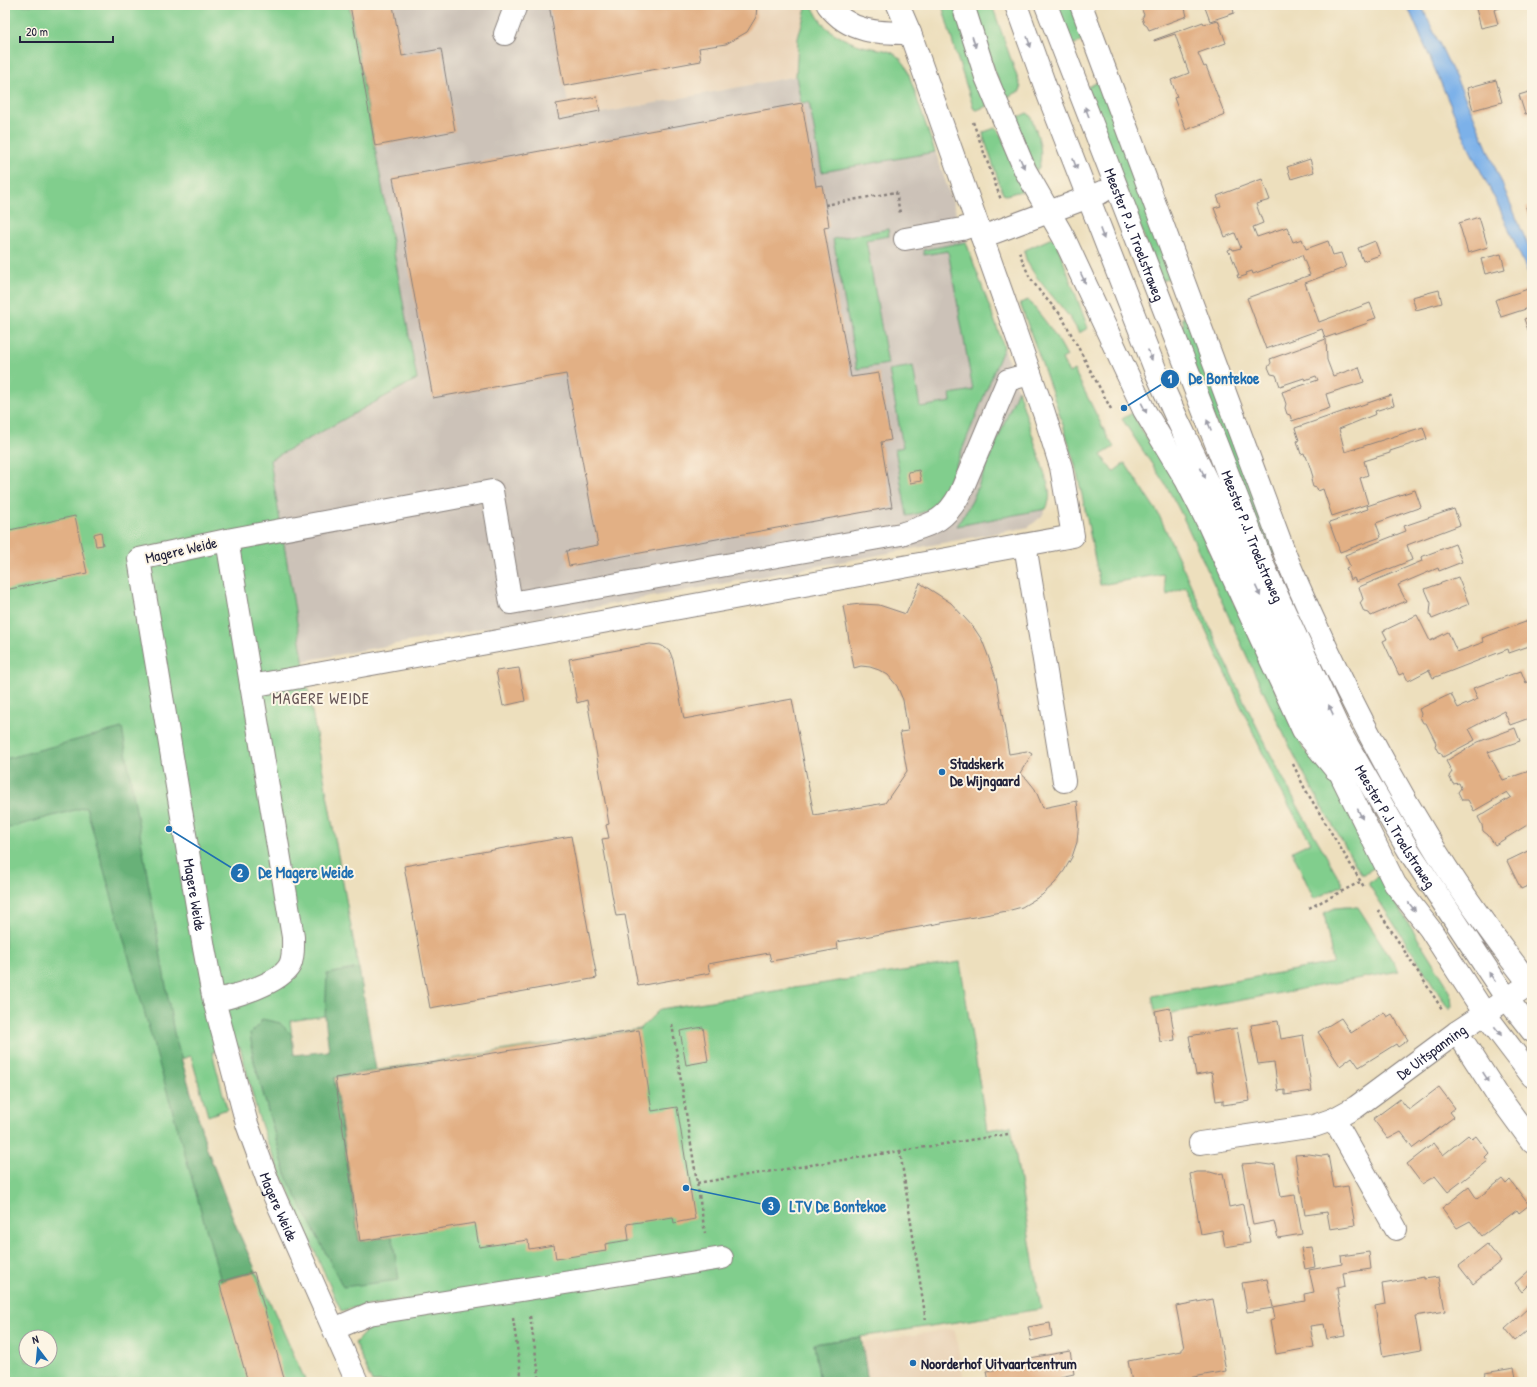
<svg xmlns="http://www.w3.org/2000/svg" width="1537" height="1387" viewBox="0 0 1537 1387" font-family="'Patrick Hand',sans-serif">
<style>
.built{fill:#e9d3b7}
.industrial{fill:#ccc2b8}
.green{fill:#81ce8d;stroke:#527864;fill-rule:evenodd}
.forest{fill:#68b178;stroke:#456a5a}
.water{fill:#7bb1e9;stroke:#4e6a92}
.building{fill:#e2b085}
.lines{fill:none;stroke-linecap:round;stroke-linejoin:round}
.minor-casing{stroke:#88807c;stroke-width:24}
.major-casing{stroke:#88807c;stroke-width:24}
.path{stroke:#88807c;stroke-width:2.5;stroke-dasharray:3 3;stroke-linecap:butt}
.minor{stroke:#fff;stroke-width:22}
.major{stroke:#fff;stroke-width:22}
.oneway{fill:#9c9ca7}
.poi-dot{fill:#1f6fb2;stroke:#fcf5e5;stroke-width:1.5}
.labels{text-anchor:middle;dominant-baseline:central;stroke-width:4;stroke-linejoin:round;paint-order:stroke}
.street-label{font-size:15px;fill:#22223b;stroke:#fcf5e5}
.poi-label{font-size:15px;font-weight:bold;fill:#22223b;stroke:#fcf5e5;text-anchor:start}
.neighbourhood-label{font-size:16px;letter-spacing:1px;fill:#655455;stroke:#fcf5e5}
.leader{fill:none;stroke:#1f6fb2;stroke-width:1.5}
.callout-dot{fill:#1f6fb2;stroke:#fcf5e5;stroke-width:1.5}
.mark-label{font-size:12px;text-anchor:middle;font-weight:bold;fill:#fff}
.callout-label{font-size:16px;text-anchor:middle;font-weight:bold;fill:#1f6fb2;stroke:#fcf5e5;stroke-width:4;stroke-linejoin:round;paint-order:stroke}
</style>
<rect width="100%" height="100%" fill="#fcf5e5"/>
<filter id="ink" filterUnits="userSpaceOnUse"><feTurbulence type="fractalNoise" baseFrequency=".025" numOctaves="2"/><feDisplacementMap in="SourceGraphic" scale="8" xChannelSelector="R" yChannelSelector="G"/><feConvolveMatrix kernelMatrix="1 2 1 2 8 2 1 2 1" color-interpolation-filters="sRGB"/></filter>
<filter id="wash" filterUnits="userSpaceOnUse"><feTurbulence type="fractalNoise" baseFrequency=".012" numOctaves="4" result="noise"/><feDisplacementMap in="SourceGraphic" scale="16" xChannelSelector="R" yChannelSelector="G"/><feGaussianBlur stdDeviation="0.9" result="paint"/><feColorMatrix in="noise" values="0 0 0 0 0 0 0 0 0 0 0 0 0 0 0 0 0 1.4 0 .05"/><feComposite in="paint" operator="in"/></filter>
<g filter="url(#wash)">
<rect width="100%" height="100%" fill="#eddfbd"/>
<g class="built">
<polygon points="549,5 810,5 822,71 570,119"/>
<polygon points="950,1329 955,1331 964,1382 868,1382 862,1343"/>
</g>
<polygon class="industrial" points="349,5 549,5 571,119 898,57 906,66 983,291 1004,347 1047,481 1050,491 1049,502 1042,516 1029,527 304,661 270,460 417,379"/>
<g class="green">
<path d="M5,5H349L417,379L270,460L308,689L366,1010L290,1021L292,1037L251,1045L254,1061L287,1178L360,1241L334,1077L640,1029L660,1009L960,962L987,1130L1011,1126L1041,1309L814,1344L820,1382H372L355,1343L369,1328L404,1314L402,1300L352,1308L341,1311L266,1139L258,1115L240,1047L212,1052L227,1109L208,1116L191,1056L181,1059L207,1149L237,1229L306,1382H5ZM26,1337H50V1361H26Z"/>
<path d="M807,5H812C815,12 819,20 825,26C834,35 851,43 863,46C883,51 893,47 906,66L935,152L822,172L809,102L801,103L796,76L798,38Z"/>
<polygon points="942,5 954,5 987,106 977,110 974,109 956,54"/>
<polygon points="970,5 992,5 1021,88 1020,91 1005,98"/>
<polygon points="1054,5 1075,5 1087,39 1070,46"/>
<polygon points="1101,81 1173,277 1161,281 1087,87"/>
<path d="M1027,113L1030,115C1037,133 1045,150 1038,170L1036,171L1014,119Z"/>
<polygon points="995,128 998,129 1025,190 1006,195 1003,194 983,135 984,132"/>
<polygon points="888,229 889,236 866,240 888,364 857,369 833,239"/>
<path d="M1052,238L1055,239L1088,328L1079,333C1074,324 1069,316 1063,309C1055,298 1021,264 1025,250Z"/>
<path d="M966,242L1004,347L942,499C931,510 923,513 907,516L895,449L903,447L889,370L913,366L920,407L951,402L950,394L973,390L948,251L924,255L923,250Z"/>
<path d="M1028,300C1044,319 1056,334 1067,356L1062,359L1069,373L1074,370L1108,438L1114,447L1101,455L1113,472L1125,463L1158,513L1239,691L1274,761L1301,812L1343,885L1314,899L1292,851L1311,842L1295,816L1276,782L1186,587L1167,595L1163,574L1100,585C1092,545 1085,505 1075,465C1060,410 1039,357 1020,303Z"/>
<polygon points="1188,316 1277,552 1269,556 1178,327 1184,324 1182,318"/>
<path d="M1018,390L1047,481C1050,491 1051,499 1046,509L957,526L972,501Z"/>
<path d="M1132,413L1145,435L1178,484L1304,750L1330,775L1375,867L1364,874H1361C1332,824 1302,774 1278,722C1244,653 1214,582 1181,513L1167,487L1122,419Z"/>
<polygon points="1379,876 1445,982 1451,996 1452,1006 1451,1008 1448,1008 1369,885 1369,883"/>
<polygon points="1346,907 1358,907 1399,971 1156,1016 1152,996 1333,963 1324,913 1335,908"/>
</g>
<g class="forest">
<polygon points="122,728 174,1033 207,1149 237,1229 256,1271 221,1281 86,807 5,829 5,759"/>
<polygon points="359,968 376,1070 334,1078 359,1241 392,1236 399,1280 343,1287 287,1178 254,1061 250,1034 259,1025 262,1019 280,1023 292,1035 294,1055 329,1051 325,1017 327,974"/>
<polygon points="861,1337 868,1382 820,1382 814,1344"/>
</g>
<polygon class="water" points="1407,5 1421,5 1472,112 1532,255 1532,282 1499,207 1469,148"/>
<g id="blocks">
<g class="building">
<polygon points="350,5 393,5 402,56 441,49 455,131 375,146"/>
<polygon points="549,5 757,5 756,17 747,32 726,44 699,48 701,61 564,86"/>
<polygon points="1140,5 1184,5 1187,16 1149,30 1147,26 1144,24 1142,18 1144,15"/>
<polygon points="1204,5 1232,5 1234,13 1210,21"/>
<polygon points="1475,5 1508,5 1494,10 1498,24 1481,28"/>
<polygon points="1218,20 1226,43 1198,53 1204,67 1206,66 1225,115 1186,130 1174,98 1177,97 1171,80 1189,73 1175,34 1154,41 1154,40 1203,22 1204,24"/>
<polygon points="1496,80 1502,102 1473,110 1467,88"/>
<polygon points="1532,91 1532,118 1530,113 1525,114 1519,95"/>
<polygon points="597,97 600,111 559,119 556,104"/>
<polygon points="802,103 816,186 822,185 828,219 829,227 824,228 851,377 879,373 879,374 891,440 881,442 892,507 569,566 566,551 598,545 566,374 433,398 393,178"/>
<polygon points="1310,159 1314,172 1291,179 1287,167"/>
<polygon points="1262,179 1270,200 1256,204 1263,223 1253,227 1257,237 1287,227 1293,242 1302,239 1306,249 1328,241 1333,255 1341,253 1346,267 1305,283 1319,322 1370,303 1376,318 1367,321 1368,323 1325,338 1322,329 1266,349 1247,298 1310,275 1302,255 1298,257 1253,274 1252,271 1246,273 1247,275 1238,278 1237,275 1239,275 1230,252 1229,253 1228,250 1232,248 1233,250 1241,248 1235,233 1225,237 1214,208 1221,206 1217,196"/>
<polygon points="1532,205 1532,226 1526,207"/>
<polygon points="1479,217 1488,247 1468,253 1459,223"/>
<polygon points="1375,241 1380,255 1363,261 1358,248"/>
<polygon points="1501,254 1505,269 1485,274 1481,259"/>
<polygon points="1531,288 1532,292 1532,307 1501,317 1495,300"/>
<polygon points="1439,290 1442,303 1416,310 1412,297"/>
<polygon points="1532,316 1532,334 1530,335 1524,319"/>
<polygon points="1326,339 1327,360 1333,376 1359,367 1364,382 1326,394 1330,408 1292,421 1290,415 1287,414 1285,408 1286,404 1282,392 1318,380 1316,376 1305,380 1304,378 1280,386 1276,375 1271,374 1268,367 1271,363 1270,359"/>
<polygon points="1391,395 1394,405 1375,411 1376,414 1339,429 1345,452 1423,427 1427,439 1390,451 1390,453 1364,461 1368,475 1360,478 1368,504 1332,516 1323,489 1318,491 1317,488 1313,487 1311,480 1313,477 1309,464 1306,456 1305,456 1304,453 1301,454 1297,441 1299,440 1295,428"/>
<polygon points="919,470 921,481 910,483 908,472"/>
<polygon points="1415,490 1421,507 1376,523 1381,537 1340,552 1329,522 1368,509 1367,506"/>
<polygon points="1454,509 1460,525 1407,545 1412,560 1356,582 1354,578 1350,580 1346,568 1350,566 1345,555 1406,531 1404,526"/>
<polygon points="75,516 87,573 5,590 5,531"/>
<polygon points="101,532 103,545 96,546 94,534"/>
<polygon points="1455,544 1462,562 1439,571 1438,568 1398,585 1406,601 1371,616 1369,613 1364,612 1360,603 1363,599 1359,587 1422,561 1421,557"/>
<polygon points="1458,577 1469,604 1432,619 1430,614 1431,603 1425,589"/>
<polygon points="920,583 951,603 974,628 982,640 987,653 996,678 1009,754 1027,751 1032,754 1020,773 1027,779 1035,789 1043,808 1077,801 1079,820 1077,842 1072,857 1064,871 1055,883 1042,895 1022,907 1007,911 837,942 838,949 795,957 771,961 769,953 708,964 710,973 638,986 625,915 616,916 602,839 609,838 606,825 609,824 587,700 577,703 569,659 650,644 660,645 664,647 670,652 673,660 684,719 792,699 814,815 885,803 907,771 900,732 908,731 903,700 897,686 888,675 879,670 870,667 861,666 854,668 843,606 861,604 879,605 906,614"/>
<polygon points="1417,615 1430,641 1448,632 1457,652 1484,642 1482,638 1531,620 1532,639 1530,640 1532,645 1509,653 1508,649 1433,678 1429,670 1408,681 1404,673 1399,675 1383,641 1387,639 1383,631"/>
<polygon points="519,668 525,701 503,706 496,671"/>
<polygon points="1521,671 1526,683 1532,680 1532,717 1510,725 1504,711 1469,729 1475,740 1443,757 1441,753 1438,752 1435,746 1436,743 1426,723 1423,723 1420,717 1421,714 1419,709 1451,694 1458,708 1478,699 1473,688"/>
<polygon points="1515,728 1520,741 1488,752 1503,780 1532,770 1532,822 1495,845 1488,835 1483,831 1482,825 1478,817 1511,797 1507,792 1474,811 1468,800 1462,800 1458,792 1461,788 1459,783 1453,784 1449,776 1452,772 1446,761 1478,742"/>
<polygon points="571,836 597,978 430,1008 404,866"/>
<polygon points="1532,849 1532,884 1521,889 1507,861"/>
<polygon points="1170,1008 1175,1040 1160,1042 1155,1011"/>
<polygon points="1384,1012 1387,1017 1392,1014 1408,1040 1398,1047 1396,1044 1359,1067 1352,1057 1340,1066 1318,1032 1341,1018 1351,1033"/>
<polygon points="1278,1021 1281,1039 1303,1035 1312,1091 1285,1095 1285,1090 1278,1091 1274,1062 1258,1064 1251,1025"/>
<polygon points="703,1027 708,1061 686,1065 680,1031"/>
<polygon points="1237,1028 1250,1101 1223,1105 1223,1100 1216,1101 1212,1072 1196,1075 1189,1036"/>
<polygon points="639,1030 652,1111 677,1107 695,1219 674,1223 673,1217 627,1224 629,1240 605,1244 606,1251 556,1259 554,1245 529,1249 528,1240 479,1247 475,1223 360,1241 335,1078"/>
<polygon points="1439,1087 1455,1108 1450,1112 1454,1117 1413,1148 1401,1132 1388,1139 1373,1119 1400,1099 1409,1110"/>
<polygon points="1468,1135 1472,1139 1476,1136 1489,1153 1485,1157 1488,1161 1448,1192 1435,1176 1422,1184 1407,1164 1434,1143 1443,1155"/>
<polygon points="1309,1154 1322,1156 1328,1155 1334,1188 1348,1186 1355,1225 1330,1229 1327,1212 1305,1215 1295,1155"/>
<polygon points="1256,1163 1270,1165 1275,1164 1281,1197 1295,1195 1302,1234 1278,1238 1274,1221 1253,1225 1242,1164"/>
<polygon points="1197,1172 1210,1172 1217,1174 1223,1173 1229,1207 1243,1204 1250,1243 1225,1247 1222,1230 1201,1234 1190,1174"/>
<polygon points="1502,1179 1506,1184 1510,1180 1529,1205 1519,1213 1517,1210 1482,1236 1470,1221 1457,1228 1442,1208 1469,1187 1477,1199"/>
<polygon points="1487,1244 1501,1261 1473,1284 1459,1266"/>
<polygon points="1312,1247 1315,1267 1305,1269 1301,1248"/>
<polygon points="1369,1252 1371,1269 1343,1273 1345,1286 1337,1288 1345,1336 1327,1339 1324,1324 1310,1326 1314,1347 1276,1354 1270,1321 1275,1319 1273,1308 1247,1312 1242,1283 1267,1279 1273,1307 1305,1301 1304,1294 1314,1292 1309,1270 1342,1264 1341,1256"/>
<polygon points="1532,1268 1532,1282 1522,1292 1515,1283"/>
<polygon points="254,1272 285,1382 248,1382 219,1282"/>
<polygon points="1424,1277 1424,1279 1439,1277 1445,1311 1415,1316 1421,1350 1383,1357 1375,1306 1385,1304 1382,1284"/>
<polygon points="1213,1299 1226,1371 1183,1379 1181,1380 1181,1382 1132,1382 1128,1361 1182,1351 1182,1348 1184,1348 1176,1306"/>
<polygon points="1527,1309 1532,1314 1532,1327 1515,1341 1505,1329"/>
<polygon points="1050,1323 1052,1336 1031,1341 1028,1327"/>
<polygon points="1070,1351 1074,1374 1060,1377 1061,1382 988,1382 986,1371 1031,1364 1030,1358"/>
<polygon points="1514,1368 1517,1382 1492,1382 1491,1377 1486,1378 1485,1373"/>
</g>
</g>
</g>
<g filter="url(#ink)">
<use href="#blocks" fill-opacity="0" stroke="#88807c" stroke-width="1"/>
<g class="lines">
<defs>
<g id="minor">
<path d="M828,5C849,33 878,33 910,33"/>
<polyline points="963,5 986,77 1025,170 1064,238 1144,410 1186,480 1207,521 1303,730 1335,769"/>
<path d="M1081,5L1286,557C1327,654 1373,748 1428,838C1459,890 1495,939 1532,987"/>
<polyline points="505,34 516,5"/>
<polyline points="905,239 962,229 977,224"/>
<path d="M227,540L492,491L511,603L901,534C931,524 944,523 960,494L1008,380L1030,374"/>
<polyline points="1025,545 1064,781"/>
<polyline points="251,686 1073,536 1061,467 1044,413 910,33 898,5"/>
<path id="s1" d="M214,1001C234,996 280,984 290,965C294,956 293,946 293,937L227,540L139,559L204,948L214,1001L216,1008L247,1124L269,1184L357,1382"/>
<polyline points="1457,1032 1497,1094 1532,1142"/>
<polyline points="1334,1119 1396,1229"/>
<path id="s2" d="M1200,1143L1314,1126L1334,1119L1356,1107L1457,1032L1522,989"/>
<polyline points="334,1329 369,1314 722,1258"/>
</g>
<g id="major">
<polyline points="1016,5 1049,97 1157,374 1178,421 1238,546 1343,779 1395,884 1430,929 1485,1014 1532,1076"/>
<path id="s3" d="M1046,5L1264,567L1341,734L1409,851L1507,999L1532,1031"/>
<polyline points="982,237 1102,192"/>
</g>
</defs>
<use href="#minor" class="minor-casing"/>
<use href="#major" class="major-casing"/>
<g class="path">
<polyline points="973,122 1001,200"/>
<polyline points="825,205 896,192 900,213"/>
<polyline points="1019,252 1029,276 1041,293 1061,315 1111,409"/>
<polyline points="1293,764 1305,789 1364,887"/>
<polyline points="1309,908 1362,881"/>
<polyline points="1378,910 1442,1009"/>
<polyline points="672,1024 705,1233"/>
<polyline points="900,1151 926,1321"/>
<polyline points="697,1183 1008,1134"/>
<polyline points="530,1316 540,1382"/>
<polyline points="513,1318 522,1382"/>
</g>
<use href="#minor" class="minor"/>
<use href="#major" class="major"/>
</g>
<defs><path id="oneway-solid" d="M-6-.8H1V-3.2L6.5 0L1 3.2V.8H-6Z"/></defs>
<g class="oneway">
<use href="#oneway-solid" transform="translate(974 42) rotate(72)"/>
<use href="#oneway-solid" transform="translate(1029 42) rotate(71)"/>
<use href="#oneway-solid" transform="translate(1087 112) rotate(-111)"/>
<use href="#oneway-solid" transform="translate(1022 163) rotate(66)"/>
<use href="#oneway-solid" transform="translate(1075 164) rotate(69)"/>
<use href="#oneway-solid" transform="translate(1102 234) rotate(69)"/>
<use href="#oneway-solid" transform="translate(1083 278) rotate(65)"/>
<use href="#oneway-solid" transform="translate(1150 355) rotate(68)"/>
<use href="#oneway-solid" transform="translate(1144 408) rotate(63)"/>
<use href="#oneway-solid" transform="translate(1209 425) rotate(-112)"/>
<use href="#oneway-solid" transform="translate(1203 473) rotate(65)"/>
<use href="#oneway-solid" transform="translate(1258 591) rotate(65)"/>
<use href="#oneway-solid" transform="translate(1331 710) rotate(-115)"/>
<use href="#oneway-solid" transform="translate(1360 814) rotate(64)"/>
<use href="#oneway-solid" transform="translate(1412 907) rotate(52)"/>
<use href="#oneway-solid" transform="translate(1492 977) rotate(-124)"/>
<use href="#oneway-solid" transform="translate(1498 1031) rotate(53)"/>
<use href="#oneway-solid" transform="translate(1486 1077) rotate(57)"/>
</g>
</g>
<g class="poi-dot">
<circle cx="942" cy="772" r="4"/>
<circle cx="913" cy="1363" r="4"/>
</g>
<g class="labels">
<g class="street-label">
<text stroke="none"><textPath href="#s3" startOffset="246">Meester P.J. Troelstraweg</textPath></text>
<text stroke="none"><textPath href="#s3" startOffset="570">Meester P.J. Troelstraweg</textPath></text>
<text transform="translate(181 550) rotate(-13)">Magere Weide</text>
<text stroke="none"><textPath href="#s3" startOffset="894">Meester P.J. Troelstraweg</textPath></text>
<text stroke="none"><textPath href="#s1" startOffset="947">Magere Weide</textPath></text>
<text stroke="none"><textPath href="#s2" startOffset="255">De Uitspanning</textPath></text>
<text stroke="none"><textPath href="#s1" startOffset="1271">Magere Weide</textPath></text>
</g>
<g class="poi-label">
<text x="950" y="763">Stadskerk<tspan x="950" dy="17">De Wijngaard</tspan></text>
<text x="921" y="1363">Noorderhof Uitvaartcentrum</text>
</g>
<g class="neighbourhood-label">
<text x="321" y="698">MAGERE WEIDE</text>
</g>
</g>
<path class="leader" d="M1124 408L1170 379M169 829L240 873M686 1188L771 1206"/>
<g class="callout-dot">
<circle cx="1124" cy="408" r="4"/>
<circle cx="169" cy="829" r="4"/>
<circle cx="686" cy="1188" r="4"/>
<circle cx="1170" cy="379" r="10"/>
<circle cx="240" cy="873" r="10"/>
<circle cx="771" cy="1206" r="10"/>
</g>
<g class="mark-label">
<text x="1170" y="383">1</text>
<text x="240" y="877">2</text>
<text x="771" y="1210">3</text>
</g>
<g class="callout-label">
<text x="1224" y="384">De Bontekoe</text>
<text x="306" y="878">De Magere Weide</text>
<text x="838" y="1212">LTV De Bontekoe</text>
</g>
<rect width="1537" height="1387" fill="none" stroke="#fcf5e5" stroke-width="20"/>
<g transform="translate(38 1349) rotate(344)"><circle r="19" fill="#fcf5e5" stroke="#a5a1a1"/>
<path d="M0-3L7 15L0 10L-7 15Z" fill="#1f6fb2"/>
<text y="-6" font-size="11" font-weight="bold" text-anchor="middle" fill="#22223b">N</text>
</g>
<path d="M20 36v6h93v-6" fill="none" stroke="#22223b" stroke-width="2"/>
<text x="26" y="36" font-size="12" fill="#22223b" stroke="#fcf5e5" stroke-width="3" paint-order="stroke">20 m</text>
</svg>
